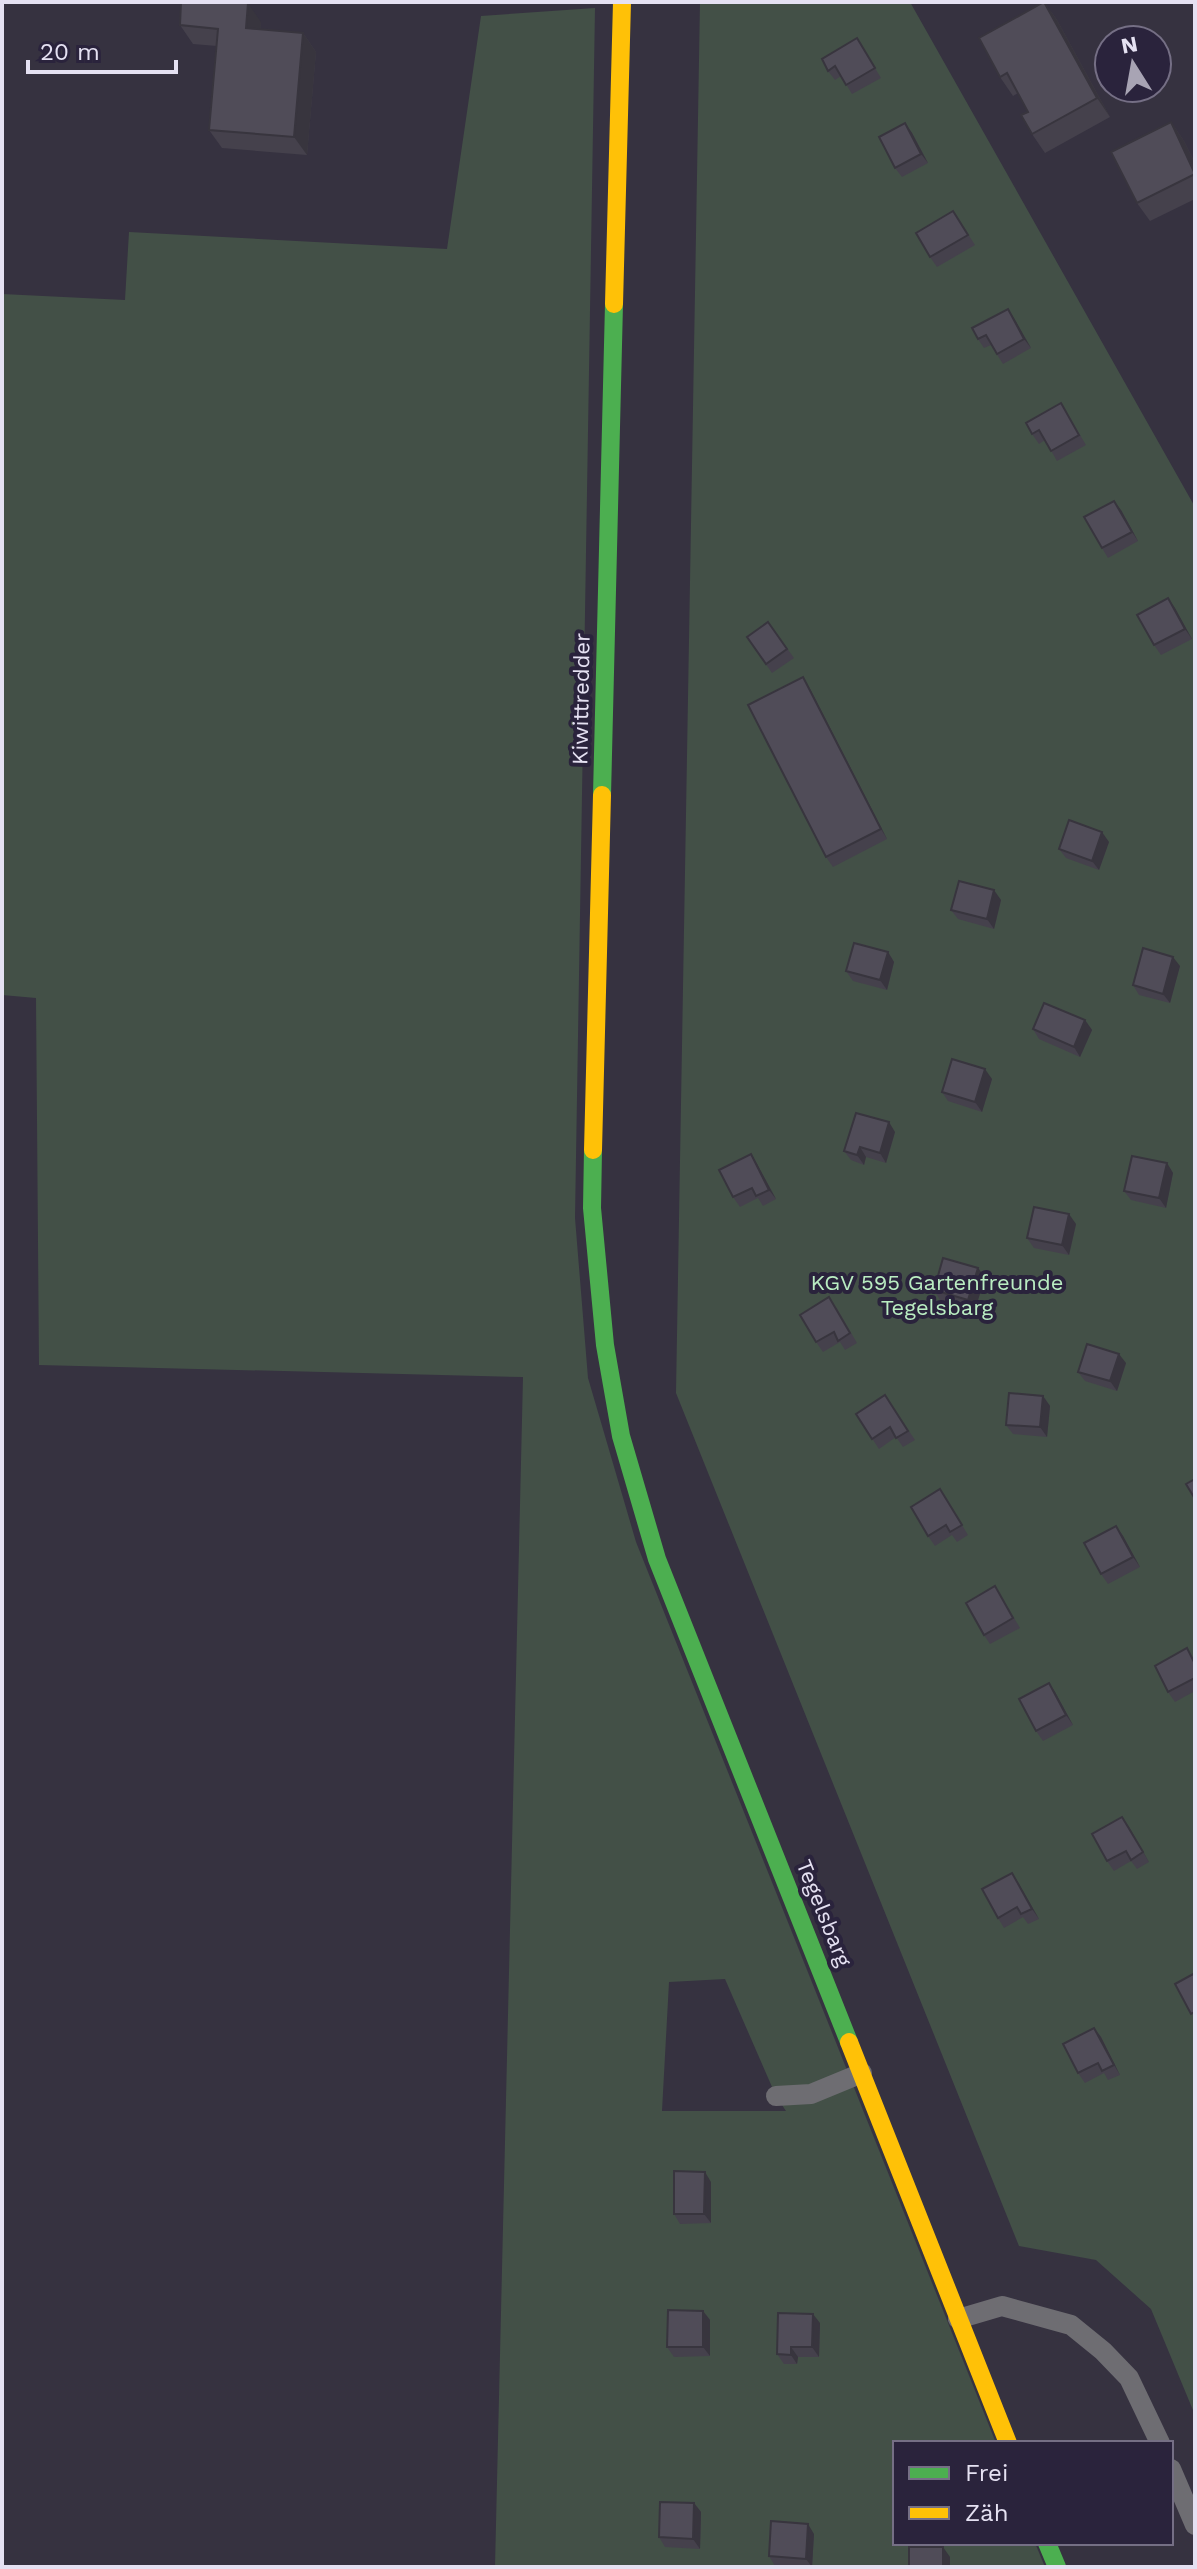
<svg xmlns="http://www.w3.org/2000/svg" width="1197" height="2569" viewBox="0 0 1197 2569" font-family="'Work Sans',sans-serif">
<style>
.green{fill:#435047;fill-rule:evenodd}
.lines{fill:none;stroke-linecap:round;stroke-linejoin:round}
.lane{stroke:#6e6d72;stroke-width:20}
.fast{stroke:#4caf50;stroke-width:18}
.slow{stroke:#ffc107;stroke-width:18}
.wall{fill:#45414c}
.shaded-wall{fill:#38353e}
.building{fill:#504c58;stroke:#38353e;stroke-width:2}
.labels{text-anchor:middle;dominant-baseline:central;stroke-width:8;stroke-linejoin:round;paint-order:stroke}
.street-label{font-size:22px;fill:#e5e1f2;stroke:#2a233c}
.park-label{font-size:22px;fill:#baedc2;stroke:#2a233c}
</style>
<rect width="100%" height="100%" fill="#363240"/>
<g class="green">
<polygon points="700,2 910,2 1195,507 1195,2415 1151,2309 1096,2260 1019,2246 676,1393"/>
<path d="M595,8L575,1218L588,1378L636,1542L996,2443H895V2543H1035L1045,2567H495L523,1377L39,1365L36,998L2,995V294L125,300L129,232L447,249L481,16ZM725,1979L776,2096L786,2111H662L669,1982Z"/>
</g>
<g class="lines">
<g class="lane">
<polyline points="776,2096 811,2094 862,2073"/>
<polyline points="958,2319 1002,2306 1071,2325 1103,2351 1129,2378 1160,2443"/>
<polyline points="1171,2469 1195,2525"/>
</g>
<g class="fast">
<polyline points="602,795 614,304"/>
<polyline points="593,1150 592,1208 605,1345 621,1436 657,1559 849,2042"/>
<polyline points="1047,2543 1057,2567"/>
</g>
<g class="slow">
<polyline points="614,304 622,2"/>
<polyline points="593,1150 602,795"/>
<polyline points="849,2042 1008,2443"/>
</g>
</g>
<g class="wall">
<polygon points="1044,2 1057,20 1110,117 1045,153 1032,134 1028,112 1018,93 1013,96 1000,77"/>
<polygon points="261,22 260,30 303,33 316,52 307,155 222,148 209,130 217,46 193,44 180,25"/>
<polygon points="857,38 881,78 852,94 841,76 835,80 828,71"/>
<polygon points="1171,122 1184,141 1195,163 1195,199 1150,221 1137,203"/>
<polygon points="905,123 912,133 928,163 902,177 895,168"/>
<polygon points="953,211 975,245 937,267 930,257"/>
<polygon points="1008,309 1031,348 1003,364 991,345 984,348 978,339"/>
<polygon points="1061,403 1086,445 1057,461 1045,440 1039,444 1032,434"/>
<polygon points="1121,510 1138,541 1108,558 1102,548"/>
<polygon points="1168,598 1192,639 1161,655 1154,645"/>
<polygon points="768,622 794,658 772,673 747,637"/>
<polygon points="809,687 887,839 833,867 826,857"/>
<polygon points="1109,842 1099,870 1066,858 1059,849"/>
<polygon points="1001,900 994,929 958,919 951,910"/>
<polygon points="888,952 894,962 887,990 853,981 846,971"/>
<polygon points="1180,966 1170,1003 1139,995 1133,985"/>
<polygon points="1085,1020 1092,1030 1080,1057 1039,1039 1033,1029"/>
<polygon points="992,1079 982,1112 948,1101 942,1092"/>
<polygon points="895,1132 886,1163 866,1157 864,1165 851,1160 844,1151"/>
<polygon points="751,1154 757,1164 776,1199 763,1206 758,1198 740,1207 733,1197"/>
<polygon points="1167,1163 1173,1173 1166,1208 1131,1200 1124,1191"/>
<polygon points="1076,1224 1069,1255 1034,1248 1027,1238"/>
<polygon points="978,1268 985,1277 975,1310 940,1300 934,1290"/>
<polygon points="836,1307 857,1343 845,1350 840,1342 823,1352 816,1342"/>
<polygon points="1126,1363 1117,1391 1085,1381 1078,1372"/>
<polygon points="885,1395 915,1440 903,1447 896,1437 879,1449 856,1414"/>
<polygon points="1043,1396 1050,1406 1047,1437 1013,1434 1006,1425"/>
<polygon points="940,1489 968,1535 957,1542 952,1535 935,1546 928,1536"/>
<polygon points="1116,1526 1123,1536 1140,1567 1108,1584 1101,1574"/>
<polygon points="995,1586 1020,1628 990,1644 984,1635"/>
<polygon points="1195,1661 1195,1691 1175,1702 1168,1692"/>
<polygon points="1055,1692 1073,1725 1043,1741 1036,1731"/>
<polygon points="1129,1827 1149,1862 1137,1869 1131,1861 1114,1871 1107,1861"/>
<polygon points="1012,1873 1039,1919 1028,1924 1023,1917 1004,1928 998,1918"/>
<polygon points="1094,2028 1101,2037 1120,2075 1108,2080 1104,2073 1085,2083 1078,2073"/>
<polygon points="711,2182 711,2223 680,2224 674,2214"/>
<polygon points="703,2311 710,2320 710,2356 674,2357 667,2347"/>
<polygon points="820,2323 819,2357 798,2357 797,2364 784,2364 777,2354"/>
<polygon points="694,2503 701,2512 700,2549 665,2547 659,2537"/>
<polygon points="814,2534 812,2567 775,2566 769,2556"/>
</g>
<g class="shaded-wall">
<polygon points="1044,2 1057,20 1110,117 1097,98"/>
<polygon points="248,3 261,22 259,47 246,28"/>
<polygon points="303,33 316,52 307,155 294,137"/>
<polygon points="1171,122 1184,141 1195,163 1195,172"/>
<polygon points="905,123 912,133 928,163 921,154"/>
<polygon points="1008,309 1014,318 1031,348 1024,339"/>
<polygon points="1114,501 1121,510 1138,541 1132,532"/>
<polygon points="1168,598 1175,608 1192,639 1185,629"/>
<polygon points="803,677 809,687 887,839 881,829"/>
<polygon points="1102,832 1109,842 1099,870 1092,861"/>
<polygon points="994,890 1001,900 994,929 987,919"/>
<polygon points="888,952 894,962 887,990 880,980"/>
<polygon points="1173,957 1180,966 1170,1003 1163,994"/>
<polygon points="1085,1020 1092,1030 1080,1057 1074,1047"/>
<polygon points="985,1069 992,1079 982,1112 975,1102"/>
<polygon points="889,1122 895,1132 886,1163 880,1153"/>
<polygon points="860,1147 866,1157 864,1165 857,1155"/>
<polygon points="751,1154 757,1164 776,1199 769,1190"/>
<polygon points="1167,1163 1173,1173 1166,1208 1159,1198"/>
<polygon points="1069,1214 1076,1224 1069,1255 1062,1245"/>
<polygon points="978,1268 985,1277 975,1310 968,1300"/>
<polygon points="1119,1354 1126,1363 1117,1391 1110,1381"/>
<polygon points="1043,1396 1050,1406 1047,1437 1040,1427"/>
<polygon points="1116,1526 1123,1536 1140,1567 1133,1557"/>
<polygon points="1049,1683 1055,1692 1073,1725 1066,1715"/>
<polygon points="1122,1817 1129,1827 1149,1862"/>
<polygon points="1012,1873 1018,1882 1039,1919 1032,1909"/>
<polygon points="1094,2028 1101,2037 1120,2075 1114,2065"/>
<polygon points="705,2172 711,2182 711,2223 704,2214"/>
<polygon points="703,2311 710,2320 710,2356 703,2347"/>
<polygon points="813,2314 820,2323 819,2357 812,2347"/>
<polygon points="791,2347 798,2357 797,2364 791,2355"/>
<polygon points="694,2503 701,2512 700,2549 693,2539"/>
<polygon points="808,2524 814,2534 812,2567 806,2559"/>
<polygon points="943,2547 950,2557 950,2567 943,2567"/>
</g>
<g class="building">
<polygon points="181,2 248,3 246,28 303,33 294,137 209,130 218,29 180,25"/>
<polygon points="1044,2 1097,98 1032,134 1021,115 1028,112 1007,73 1000,77 979,38"/>
<polygon points="857,38 875,68 846,85 835,66 828,71 822,59"/>
<polygon points="1171,122 1195,174 1137,203 1111,152"/>
<polygon points="905,123 921,154 895,168 879,137"/>
<polygon points="953,211 968,235 930,257 916,233"/>
<polygon points="1008,309 1024,339 997,354 986,335 978,339 972,328"/>
<polygon points="1061,403 1079,435 1051,451 1039,430 1032,434 1026,423"/>
<polygon points="1114,501 1132,532 1102,548 1084,517"/>
<polygon points="1168,598 1185,629 1154,645 1137,615"/>
<polygon points="768,622 787,649 766,664 747,637"/>
<polygon points="803,677 881,829 826,857 748,705"/>
<polygon points="1069,820 1102,832 1092,861 1059,849"/>
<polygon points="959,881 994,890 987,919 951,910"/>
<polygon points="854,943 888,952 880,980 846,971"/>
<polygon points="1143,948 1173,957 1163,994 1133,985"/>
<polygon points="1044,1003 1085,1020 1074,1047 1033,1029"/>
<polygon points="952,1059 985,1069 975,1102 942,1092"/>
<polygon points="856,1113 889,1122 880,1153 860,1147 857,1155 844,1151"/>
<polygon points="751,1154 769,1190 756,1196 752,1188 733,1197 719,1170"/>
<polygon points="1132,1156 1167,1163 1159,1198 1124,1191"/>
<polygon points="1034,1207 1069,1214 1062,1245 1027,1238"/>
<polygon points="943,1258 978,1268 968,1300 934,1290"/>
<polygon points="829,1297 850,1333 838,1341 834,1332 816,1342 800,1315"/>
<polygon points="1087,1344 1119,1354 1110,1381 1078,1372"/>
<polygon points="1009,1393 1043,1396 1040,1427 1006,1425"/>
<polygon points="885,1395 908,1431 896,1438 890,1427 872,1439 856,1414"/>
<polygon points="1195,1479 1195,1499 1186,1484"/>
<polygon points="940,1489 962,1525 950,1532 946,1525 928,1536 911,1507"/>
<polygon points="1116,1526 1133,1557 1101,1574 1084,1543"/>
<polygon points="995,1586 1013,1618 984,1635 966,1603"/>
<polygon points="1187,1648 1195,1664 1195,1678 1168,1692 1155,1666"/>
<polygon points="1049,1683 1066,1715 1036,1731 1019,1699"/>
<polygon points="1122,1817 1143,1852 1131,1860 1126,1851 1107,1861 1092,1834"/>
<polygon points="1012,1873 1032,1909 1021,1914 1017,1907 998,1918 982,1889"/>
<polygon points="1195,1973 1195,2012 1191,2014 1175,1984"/>
<polygon points="1094,2028 1114,2065 1102,2071 1098,2063 1078,2073 1063,2044"/>
<polygon points="674,2171 705,2172 704,2214 674,2214"/>
<polygon points="668,2310 703,2311 703,2347 667,2347"/>
<polygon points="778,2313 813,2314 812,2347 791,2347 791,2355 777,2354"/>
<polygon points="660,2502 694,2503 693,2539 659,2537"/>
<polygon points="771,2521 808,2524 806,2559 769,2556"/>
<rect x="909" y="2547" width="34" height="20"/>
</g>
<g class="labels">
<g class="street-label">
<text transform="translate(581 699) rotate(-89)">Kiwittredder</text>
<text transform="translate(824 1913) rotate(68)">Tegelsbarg</text>
</g>
<g class="park-label">
<text x="937" y="1282">KGV 595 Gartenfreunde<tspan x="937" dy="25">Tegelsbarg</tspan></text>
</g>
</g>
<rect width="1197" height="2569" fill="none" stroke="#e5e1f2" stroke-width="8"/>
<rect x="893" y="2441" width="280" height="104" fill="#2a233c" stroke="#756f85" stroke-width="2"/>
<rect x="909" y="2467" width="40" height="12" fill="#4caf50" stroke="#756f85" stroke-width="2"/>
<text x="965" y="2481" font-size="24" fill="#e5e1f2">Frei</text>
<rect x="909" y="2507" width="40" height="12" fill="#ffc107" stroke="#756f85" stroke-width="2"/>
<text x="965" y="2521" font-size="24" fill="#e5e1f2">Zäh</text>
<g transform="translate(1133 64) rotate(349)"><circle r="38" fill="#2a233c" stroke="#756f85" stroke-width="2"/>
<path d="M0-6L14 30L0 20L-14 30Z" fill="#a8a4b4"/>
<text y="-12" font-size="22" font-weight="bold" text-anchor="middle" fill="#e5e1f2">N</text>
</g>
<path d="M28 60v12h148v-12" fill="none" stroke="#e5e1f2" stroke-width="4"/>
<text x="40" y="60" font-size="24" fill="#e5e1f2" stroke="#2a233c" stroke-width="6" paint-order="stroke">20 m</text>
</svg>
